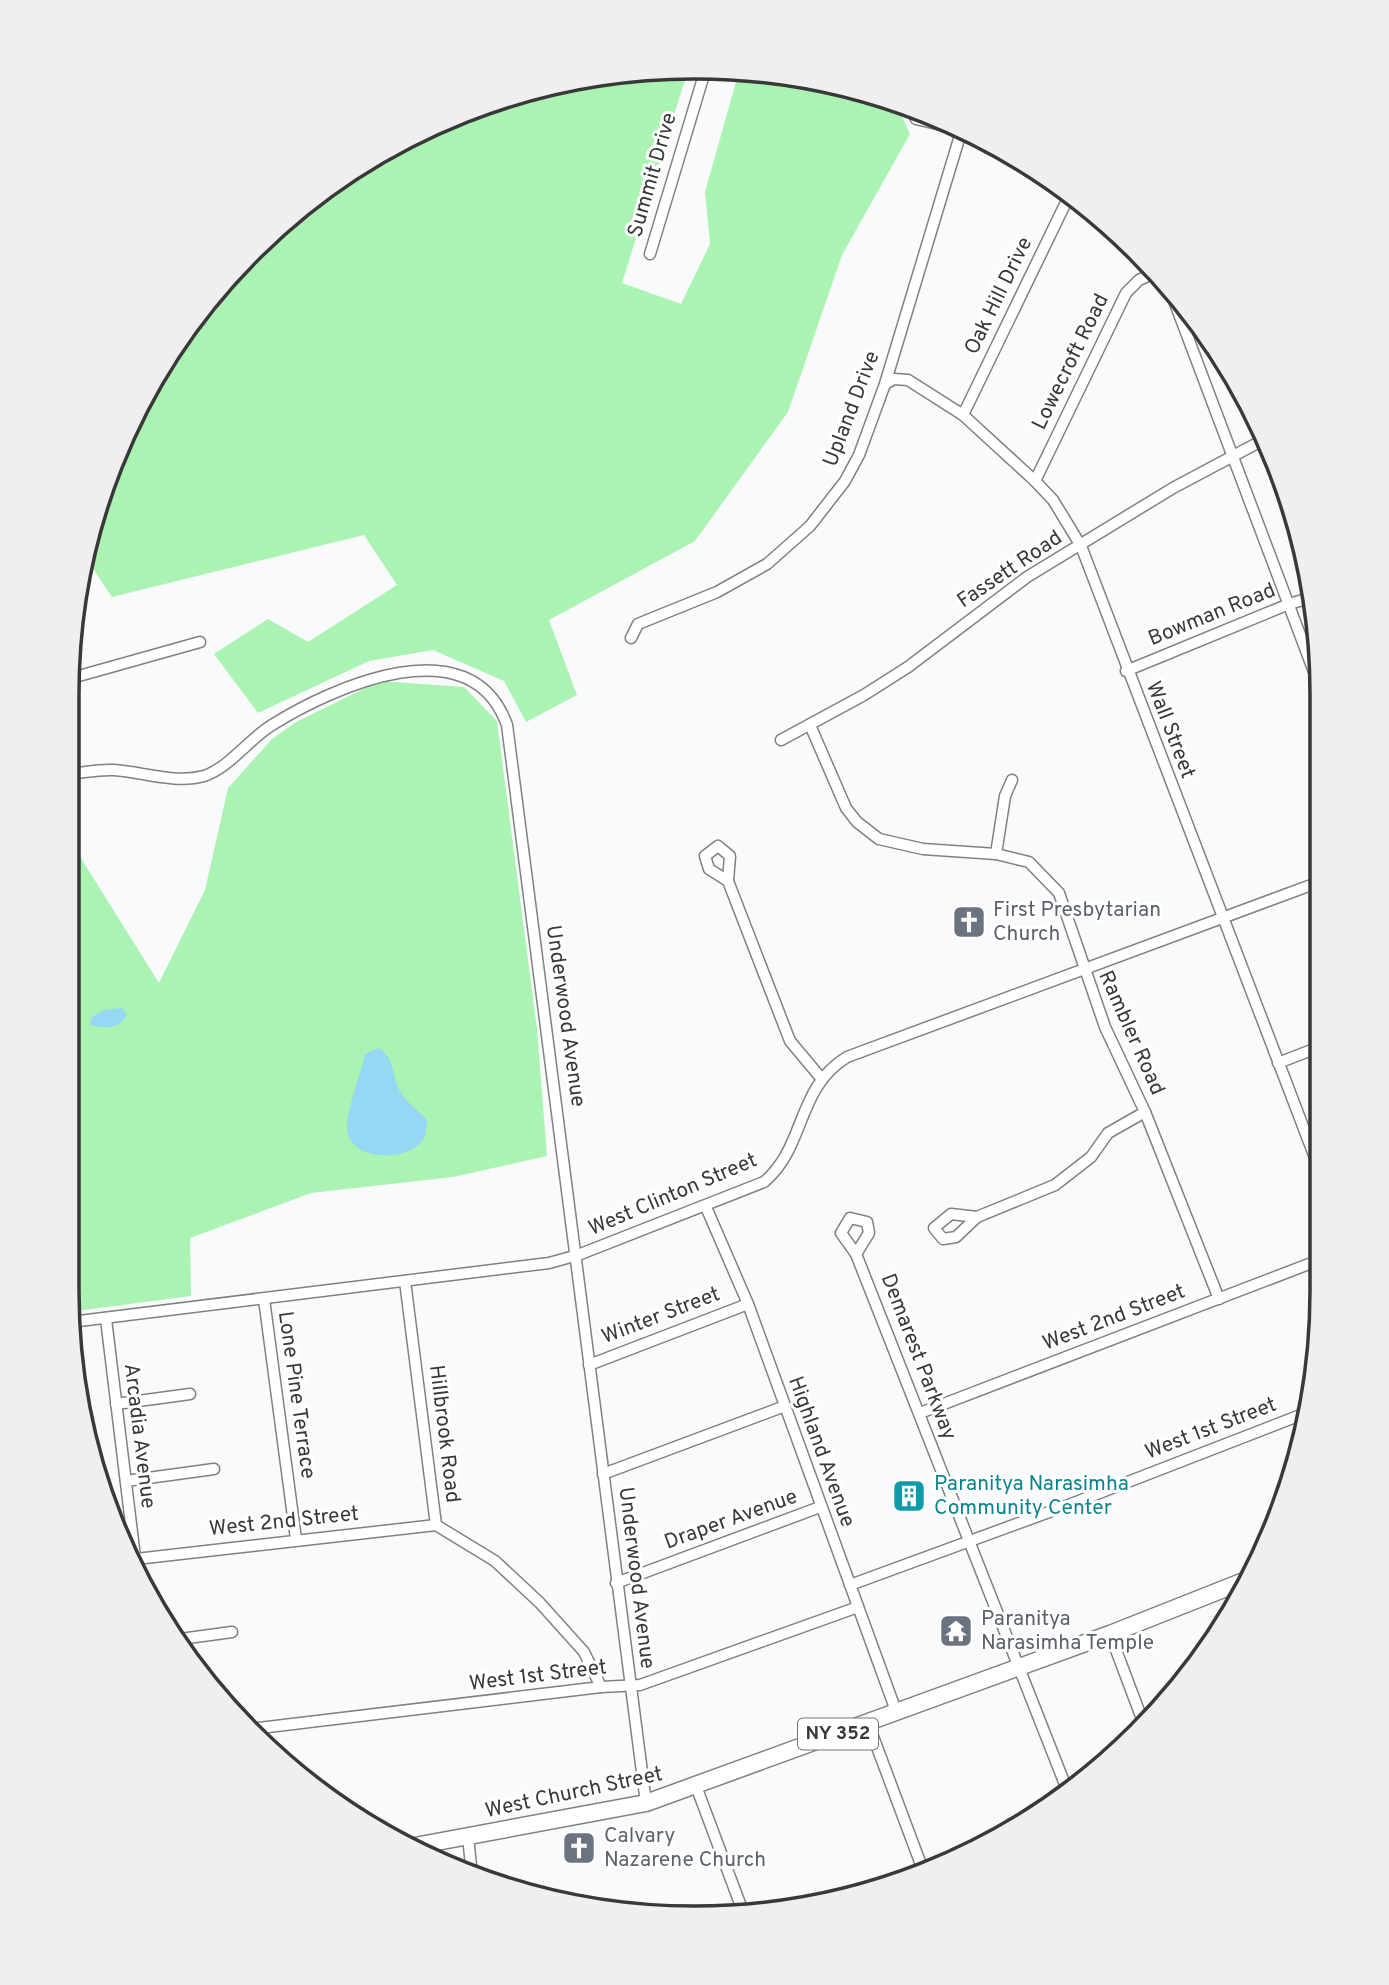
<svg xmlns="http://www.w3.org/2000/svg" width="1389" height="1985" viewBox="0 0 1389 1985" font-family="Overpass,sans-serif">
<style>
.green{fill:#abf3b3}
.water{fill:#96d7f4}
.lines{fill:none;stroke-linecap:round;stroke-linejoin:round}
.street-casing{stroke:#808182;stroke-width:13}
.primary-casing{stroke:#808182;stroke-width:19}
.street{stroke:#fff;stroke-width:10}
.primary{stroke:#fff;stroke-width:16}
.labels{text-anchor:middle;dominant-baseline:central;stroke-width:6;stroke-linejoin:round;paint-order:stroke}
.shield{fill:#fff;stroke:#747475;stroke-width:2}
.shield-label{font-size:19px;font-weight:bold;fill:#39393a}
.street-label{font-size:21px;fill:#39393a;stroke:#fff}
.worship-label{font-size:21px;fill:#5b616d;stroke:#fff;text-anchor:start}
.culture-label{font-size:21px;fill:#0d838f;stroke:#fff;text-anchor:start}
.rim{fill:none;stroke:#39393a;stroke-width:3.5}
</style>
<rect width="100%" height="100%" fill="#f9fafb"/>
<g class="green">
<polygon points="689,67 622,283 681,304 710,244 705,192 739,71 817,79 896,103 910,134 842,255 788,412 695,541 549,620 577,695 526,722 504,681 433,650 369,661 258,713 214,654 268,619 308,642 397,585 364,535 112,597 84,555 131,416 251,250 346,172 455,114 572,78"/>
<polygon points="380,681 464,687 497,721 537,1029 547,1156 453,1177 311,1193 190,1238 191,1296 69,1312 67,1290 67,836 159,983 205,890 228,788 272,739 296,722"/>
</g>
<g class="water">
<path d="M122,1008L127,1015C119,1029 106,1029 91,1025V1018L103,1010Z"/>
<path d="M378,1048C396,1057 391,1076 400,1091C405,1101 419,1111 427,1120C426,1124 427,1132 425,1136C414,1163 349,1163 347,1129C346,1113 361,1072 365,1054Z"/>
</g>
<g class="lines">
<defs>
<g id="street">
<polyline points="911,107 916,119 962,130"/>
<polyline points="650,254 706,68"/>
<polyline points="1173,298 1322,693"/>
<polyline points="885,384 894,379 908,380 963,415 1035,481 1053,500 1081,546 1322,1176"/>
<polyline points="963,415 1070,194"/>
<polyline points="1035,481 1126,293 1139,280 1154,273"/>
<polyline points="631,638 638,624 717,592 767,564 810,526 845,481 859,455 885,384 962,129"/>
<polyline points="1126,671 1289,604 1313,597"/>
<polyline points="68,679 200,642"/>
<polyline points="810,725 846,808 857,822 879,839 923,849 996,854 1029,862 1059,893 1105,1027 1145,1112 1219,1299"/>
<polyline points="781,740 864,695 908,667 1027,577 1173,488 1265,439"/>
<path d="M67,774C82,773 99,769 114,770C143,772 175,784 204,776C229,768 249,739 272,725C333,687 471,624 507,725L646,1803"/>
<polygon points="718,846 730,856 728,881 709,869 705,856"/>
<polyline points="996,854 1005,796 1012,780"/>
<polyline points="728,881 790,1041 821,1078"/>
<polyline points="1278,1063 1322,1046"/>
<polyline points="706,1207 748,1304 896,1711"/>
<polygon points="951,1214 977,1217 956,1237 943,1239 934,1228"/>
<polyline points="977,1217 1055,1185 1091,1157 1108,1133 1145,1112"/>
<polygon points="850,1218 867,1222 869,1233 856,1254 841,1233"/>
<polyline points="856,1254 1066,1787"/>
<polyline points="405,1281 436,1525 495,1561 540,1603 584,1652 601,1687"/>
<polyline points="264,1299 296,1539"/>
<polyline points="106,1319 135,1557"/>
<path d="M71,1322L549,1263L578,1255L764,1182C806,1147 796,1088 847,1057L1322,881"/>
<polyline points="589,1365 748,1304"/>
<polyline points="116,1404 190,1394"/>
<polyline points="920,1413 1322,1259"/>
<polyline points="603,1474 785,1406"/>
<polyline points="126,1481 214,1469"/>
<polyline points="136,1559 436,1525"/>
<polyline points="616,1583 820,1507"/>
<polyline points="850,1585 1071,1504 1311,1411"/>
<polyline points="1110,1634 1145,1727"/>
<polyline points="173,1640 232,1632"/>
<polyline points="868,1723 923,1870"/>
<polyline points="251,1729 601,1687 640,1685 858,1607"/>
<polyline points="696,1786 742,1909"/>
<polyline points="468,1837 472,1875"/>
</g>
<polyline id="primary" points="415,1846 646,1803 1110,1634 1249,1579"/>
</defs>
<use href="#street" class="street-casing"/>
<use href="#primary" class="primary-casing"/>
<use href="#street" class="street"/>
<use href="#primary" class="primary"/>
</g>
<defs>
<symbol id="church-square" viewBox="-11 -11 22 22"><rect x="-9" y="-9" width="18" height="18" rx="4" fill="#6b7280" stroke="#fff"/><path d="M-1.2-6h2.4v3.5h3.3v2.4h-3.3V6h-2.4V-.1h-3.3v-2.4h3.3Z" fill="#fff"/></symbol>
<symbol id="building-square" viewBox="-11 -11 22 22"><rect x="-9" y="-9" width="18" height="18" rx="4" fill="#0f9aa8" stroke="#fff"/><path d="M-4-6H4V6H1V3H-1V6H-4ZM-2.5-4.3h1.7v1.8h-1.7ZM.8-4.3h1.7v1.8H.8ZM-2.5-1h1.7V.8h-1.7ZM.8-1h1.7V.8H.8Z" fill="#fff"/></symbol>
<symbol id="temple-square" viewBox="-11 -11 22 22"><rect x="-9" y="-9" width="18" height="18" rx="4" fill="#6b7280" stroke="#fff"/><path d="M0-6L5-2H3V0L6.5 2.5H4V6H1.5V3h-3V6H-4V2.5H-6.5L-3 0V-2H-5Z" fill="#fff"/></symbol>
</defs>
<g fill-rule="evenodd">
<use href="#church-square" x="950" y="903" width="38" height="38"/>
<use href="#building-square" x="890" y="1477" width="38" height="38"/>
<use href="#temple-square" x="937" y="1612" width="38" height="38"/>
<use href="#church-square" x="560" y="1829" width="38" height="38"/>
</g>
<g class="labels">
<rect class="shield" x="798" y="1718.5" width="80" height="31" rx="5"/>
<g class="shield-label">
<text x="838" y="1734">NY 352</text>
</g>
<g class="street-label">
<text transform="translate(653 175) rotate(-74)">Summit Drive</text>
<text transform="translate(999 296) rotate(-64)">Oak Hill Drive</text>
<text transform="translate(1071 362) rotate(-64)">Lowecroft Road</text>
<text transform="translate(852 409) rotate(-69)">Upland Drive</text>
<text transform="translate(1010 570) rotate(-34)">Fassett Road</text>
<text transform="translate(1212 615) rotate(-22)">Bowman Road</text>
<text transform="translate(1170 730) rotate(69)">Wall Street</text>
<text transform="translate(565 1016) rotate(82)">Underwood Avenue</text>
<text transform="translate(1131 1033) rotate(66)">Rambler Road</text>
<text transform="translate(673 1195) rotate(-23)">West Clinton Street</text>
<text transform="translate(661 1316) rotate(-21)">Winter Street</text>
<text transform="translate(1114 1318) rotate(-21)">West 2nd Street</text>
<text transform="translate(918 1357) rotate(69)">Demarest Parkway</text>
<text transform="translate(296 1395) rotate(82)">Lone Pine Terrace</text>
<text transform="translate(1211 1429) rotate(-21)">West 1st Street</text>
<text transform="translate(444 1434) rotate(83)">Hillbrook Road</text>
<text transform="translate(139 1436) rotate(83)">Arcadia Avenue</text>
<text transform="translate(821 1452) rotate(70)">Highland Avenue</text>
<text transform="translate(731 1520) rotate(-20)">Draper Avenue</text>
<text transform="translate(284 1522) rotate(-6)">West 2nd Street</text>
<text transform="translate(636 1578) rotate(83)">Underwood Avenue</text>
<text transform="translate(538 1676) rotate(-7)">West 1st Street</text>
<text transform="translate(574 1793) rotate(-12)">West Church Street</text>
</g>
<g class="worship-label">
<text x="993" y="910">First Presbytarian<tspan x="993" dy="24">Church</tspan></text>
<text x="981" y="1619">Paranitya<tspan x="981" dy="24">Narasimha Temple</tspan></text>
<text x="604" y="1836">Calvary<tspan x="604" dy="24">Nazarene Church</tspan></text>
</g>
<g class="culture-label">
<text x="934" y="1484">Paranitya Narasimha<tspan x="934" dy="24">Community Center</tspan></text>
</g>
</g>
<path d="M0 0H1389V1985H0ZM694 79H695A615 615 0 0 1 1310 694V1291A615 615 0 0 1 695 1906H694A615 615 0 0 1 79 1291V694A615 615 0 0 1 694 79Z" fill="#efefef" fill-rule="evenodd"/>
<path class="rim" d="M694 79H695A615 615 0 0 1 1310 694V1291A615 615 0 0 1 695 1906H694A615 615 0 0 1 79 1291V694A615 615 0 0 1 694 79Z"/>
</svg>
